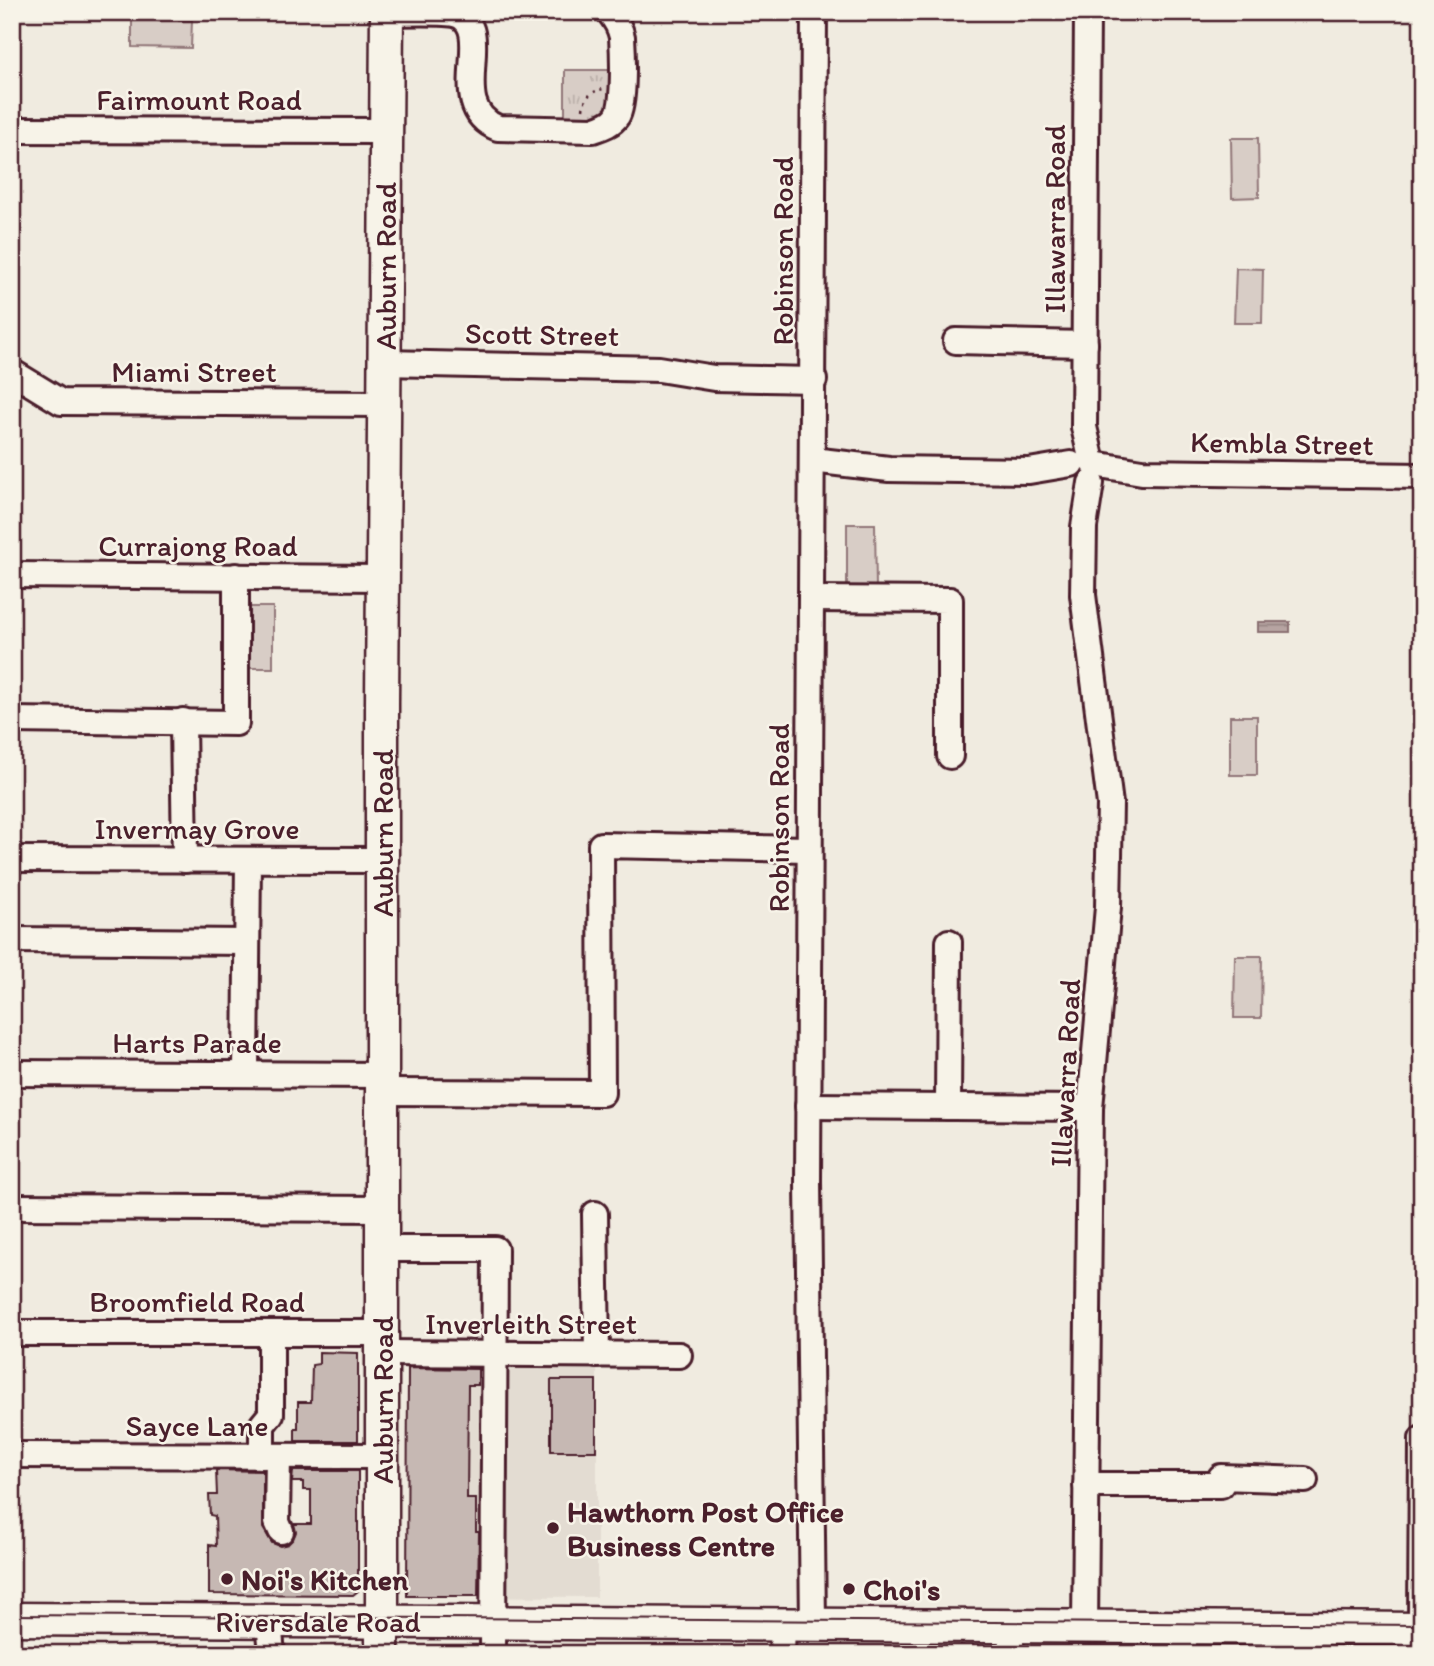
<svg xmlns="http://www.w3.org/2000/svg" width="1434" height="1666" viewBox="0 0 1434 1666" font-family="Itim,sans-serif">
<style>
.built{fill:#e3dcd2}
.park{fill:url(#park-tufts);stroke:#917678;stroke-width:2}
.garden{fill:#d8cdc6;stroke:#917678;stroke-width:2}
.water{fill:url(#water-rules);stroke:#8b6f72;stroke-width:2}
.building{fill:#c6b8b3;stroke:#4a1f2b;stroke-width:2}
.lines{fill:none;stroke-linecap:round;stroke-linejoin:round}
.minor-casing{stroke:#4a1f2b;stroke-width:30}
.major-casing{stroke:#4a1f2b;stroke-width:37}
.path{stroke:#4a1f2b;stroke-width:2.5;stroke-dasharray:2 5;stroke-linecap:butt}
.minor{stroke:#f7f3e8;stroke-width:24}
.major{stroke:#f7f3e8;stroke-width:32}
.tram{stroke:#4a1f2b;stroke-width:2}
.poi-dot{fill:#4a1f2b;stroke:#f7f3e8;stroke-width:2.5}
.labels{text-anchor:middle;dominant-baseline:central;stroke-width:5;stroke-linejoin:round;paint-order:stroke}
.street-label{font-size:30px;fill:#4a1f2b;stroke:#f7f3e8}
.poi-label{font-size:30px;font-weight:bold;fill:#4a1f2b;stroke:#f7f3e8;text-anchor:start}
</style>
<defs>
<pattern id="park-tufts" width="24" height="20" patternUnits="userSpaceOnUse" patternTransform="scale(1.75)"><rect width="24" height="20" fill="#d8cdc6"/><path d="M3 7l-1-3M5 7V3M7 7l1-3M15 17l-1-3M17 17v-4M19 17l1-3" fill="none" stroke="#bbb0aa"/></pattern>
<pattern id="water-rules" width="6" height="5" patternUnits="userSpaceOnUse" patternTransform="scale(1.75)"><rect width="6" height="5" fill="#b7a4a2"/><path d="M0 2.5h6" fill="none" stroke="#978584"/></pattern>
</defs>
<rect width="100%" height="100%" fill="#f0ebe0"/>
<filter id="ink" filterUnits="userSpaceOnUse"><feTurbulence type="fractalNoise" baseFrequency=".0143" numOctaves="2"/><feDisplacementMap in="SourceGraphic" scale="14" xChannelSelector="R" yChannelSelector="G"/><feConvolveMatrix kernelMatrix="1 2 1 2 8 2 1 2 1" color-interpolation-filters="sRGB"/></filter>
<g filter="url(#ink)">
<g class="built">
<polygon points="597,1365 597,1597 407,1596 408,1366"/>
<polygon points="257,1644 354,1645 359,1649 359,1654 257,1654"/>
<polygon points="414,1645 665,1647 762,1647 762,1654 408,1654"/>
</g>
<polygon class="park" points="565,70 616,70 614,111 565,126"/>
<g class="garden">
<polygon points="132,20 192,20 191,48 132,47"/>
<polygon points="1231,138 1258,138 1259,197 1232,198"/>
<polygon points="1236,268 1263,269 1262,323 1234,323"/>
<polygon points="847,524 875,524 876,589 847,589"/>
<rect x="245" y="607" width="28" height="61"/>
<rect x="1230" y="716" width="27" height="59"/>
<polygon points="1235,956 1262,956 1261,1018 1234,1018"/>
</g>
<rect class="water" x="1258" y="622" width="32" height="10"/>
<g class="building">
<polygon points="319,1352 358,1353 358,1441 295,1441 295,1428 298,1428 298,1402 311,1402 312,1365 319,1364"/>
<polygon points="408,1368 478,1369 478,1385 468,1385 467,1499 476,1499 476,1532 479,1532 478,1596 407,1596"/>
<rect x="551" y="1380" width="45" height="71"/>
<polygon points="216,1470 263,1471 263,1528 272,1543 280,1546 288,1544 293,1539 296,1532 294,1524 311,1524 311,1490 303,1490 303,1482 292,1482 293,1471 358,1471 358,1591 353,1595 209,1594 209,1545 216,1546 215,1516 210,1515 209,1495 217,1495"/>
</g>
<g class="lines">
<defs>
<g id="minor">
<polyline points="1087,12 1084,427 1092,462"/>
<path d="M387,13C402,13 446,11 458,15C496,31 444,107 498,128L593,130C602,127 612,124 617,116C625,104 623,52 622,37C620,27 615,19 609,12"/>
<polyline points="12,130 386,131"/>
<polyline points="956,341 1085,344"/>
<polyline points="385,363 659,369 714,378 814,380"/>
<polyline points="12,372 61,402 385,404"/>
<polyline points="812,460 889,469 1029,471 1071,464"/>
<polyline points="1094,464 1142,472 1422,476"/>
<polyline points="12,575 383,578"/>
<polyline points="811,599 950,600 950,756"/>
<polyline points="12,720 236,723 236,576"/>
<polyline points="183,721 185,860"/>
<polyline points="12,859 382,860"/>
<polyline points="12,940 247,942"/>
<polyline points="12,1073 382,1075"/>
<polyline points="246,1073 248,860"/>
<polyline points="382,1092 602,1093 601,845 809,849"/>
<polyline points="808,1106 1090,1108"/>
<polyline points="948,1107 949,942"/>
<polyline points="12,1207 382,1209"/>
<polyline points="595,1214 597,1355"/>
<polyline points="383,1249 495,1249 493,1654"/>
<polyline points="12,1333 382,1333"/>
<polyline points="382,1353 679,1355"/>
<polyline points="12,1455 383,1456"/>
<polyline points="262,1456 262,1425 271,1414 271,1333"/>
<polyline points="278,1456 277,1522 281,1531"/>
<polyline points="1086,1485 1221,1485 1221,1477 1305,1480"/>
<polyline points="269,1621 272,1654"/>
<polyline points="813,1624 808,1182 814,12"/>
<polyline points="1085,1626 1090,1108 1108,907 1110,804 1083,595 1084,527 1091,483"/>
<polyline points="782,1654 783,1623"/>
<polyline points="1011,1654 1011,1625"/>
<polyline points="1184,1654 1184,1627"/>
<polyline points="1412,1654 1412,1647 1421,1625 1422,1439"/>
</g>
<g id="major">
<polyline points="12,1619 1422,1629"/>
<polyline points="382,1654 382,703 387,12"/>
</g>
</defs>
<use href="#minor" class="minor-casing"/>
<use href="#major" class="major-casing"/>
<path class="path" d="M583,109C585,97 591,91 604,89"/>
<use href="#minor" class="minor"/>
<use href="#major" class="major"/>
<polyline class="tram" points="12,1615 1422,1625"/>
</g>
</g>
<g class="poi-dot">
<circle cx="553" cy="1528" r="7"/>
<circle cx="227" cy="1579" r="7"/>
<circle cx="849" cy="1589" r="7"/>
</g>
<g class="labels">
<g class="street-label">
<text x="199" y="99">Fairmount Road</text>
<text transform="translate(1054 219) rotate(-90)">Illawarra Road</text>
<text transform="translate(782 251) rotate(-90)">Robinson Road</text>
<text transform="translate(385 266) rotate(-90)">Auburn Road</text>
<text transform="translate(542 334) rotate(1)">Scott Street</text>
<text x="194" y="371">Miami Street</text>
<text transform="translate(1282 443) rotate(1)">Kembla Street</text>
<text x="198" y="545">Currajong Road</text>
<text transform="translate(778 818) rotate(-90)">Robinson Road</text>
<text x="197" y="828">Invermay Grove</text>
<text transform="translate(382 833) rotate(-90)">Auburn Road</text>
<text x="197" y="1042">Harts Parade</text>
<text transform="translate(1065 1073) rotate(-87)">Illawarra Road</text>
<text x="197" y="1301">Broomfield Road</text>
<text x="531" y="1323">Inverleith Street</text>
<text transform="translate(382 1400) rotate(-90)">Auburn Road</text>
<text x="197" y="1425">Sayce Lane</text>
<text x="318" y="1621">Riversdale Road</text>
</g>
<g class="poi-label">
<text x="567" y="1511">Hawthorn Post Office<tspan x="567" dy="34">Business Centre</tspan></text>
<text x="241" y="1579">Noi's Kitchen</text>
<text x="863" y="1589">Choi's</text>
</g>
</g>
<rect width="1434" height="1666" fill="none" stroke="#f7f3e8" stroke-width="42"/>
<rect x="21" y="21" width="1392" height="1624" fill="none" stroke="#4a1f2b" stroke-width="2.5" filter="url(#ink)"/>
</svg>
